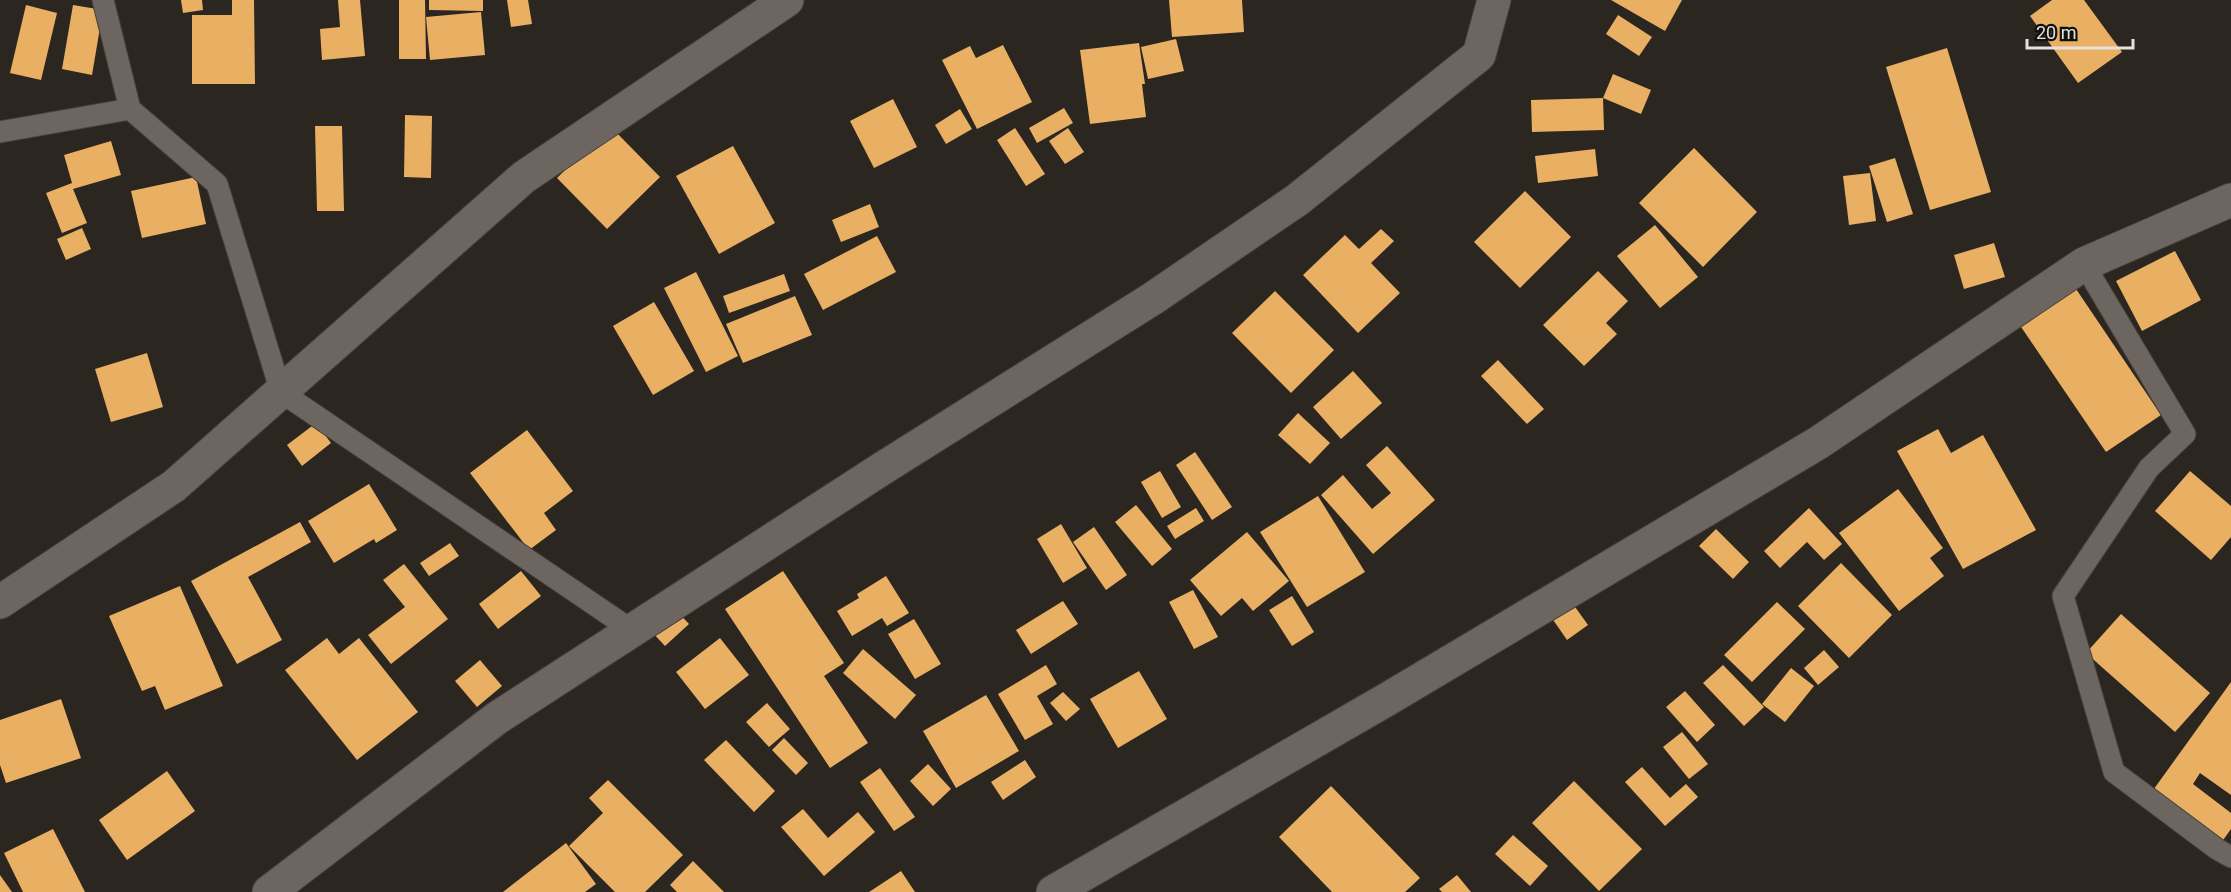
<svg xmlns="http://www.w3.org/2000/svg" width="2231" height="892" viewBox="0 0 2231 892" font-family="Roboto,sans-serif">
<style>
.building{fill:#e9b063}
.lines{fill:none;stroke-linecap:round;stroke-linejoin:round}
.service-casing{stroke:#47413d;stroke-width:23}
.minor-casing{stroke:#47413d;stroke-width:35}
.service{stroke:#6d6660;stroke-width:21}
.minor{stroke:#6d6660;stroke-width:33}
</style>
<rect width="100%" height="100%" fill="#2c2621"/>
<g class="building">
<polygon points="181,0 202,0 203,10 183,13"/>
<polygon points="232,0 254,0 255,84 192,84 192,15 232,15"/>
<polygon points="338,0 360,0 365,56 322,60 320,29 340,27"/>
<polygon points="399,0 425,0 426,59 399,59"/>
<polygon points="429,0 483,0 483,11 429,10"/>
<polygon points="507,0 528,0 532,24 511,27"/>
<polygon points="1169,0 1242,0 1244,32 1172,37"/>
<polygon points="1611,0 1682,0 1665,31"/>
<polygon points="2052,0 2084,0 2122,52 2078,83 2030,16"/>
<polygon points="26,5 57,13 41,80 10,73"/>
<polygon points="73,5 103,10 92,75 62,69"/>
<polygon points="481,12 485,55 430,60 426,17"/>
<polygon points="1618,15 1652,37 1639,56 1606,34"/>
<polygon points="1176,39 1184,71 1148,79 1141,47"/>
<polygon points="1139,43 1145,84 1142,84 1146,117 1090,124 1080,50"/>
<polygon points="1003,45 1032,102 977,129 942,60 970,46 976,58"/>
<polygon points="1947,48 1991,192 1930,210 1886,67"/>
<polygon points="1613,74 1651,90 1641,114 1603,98"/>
<polygon points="1603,98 1604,130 1532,132 1531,100"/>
<polygon points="893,99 917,147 874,168 850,121"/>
<polygon points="1064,108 1073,123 1037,143 1029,128"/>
<polygon points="960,109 972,129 946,144 935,125"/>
<polygon points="405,115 432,116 431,178 404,177"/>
<polygon points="315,126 342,126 344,211 317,211"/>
<polygon points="610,126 660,177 607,229 557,178"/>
<polygon points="1015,128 1045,174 1026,186 997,140"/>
<polygon points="1068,128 1084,152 1065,164 1049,141"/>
<polygon points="111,141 121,175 73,189 87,223 62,233 46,193 72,183 64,155"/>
<polygon points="733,146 775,223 719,254 676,176"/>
<polygon points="1694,148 1757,212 1703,267 1639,203"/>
<polygon points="1595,149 1598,176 1538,183 1535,156"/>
<polygon points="1895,158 1913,214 1887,222 1869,166"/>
<polygon points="1870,173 1876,221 1849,225 1843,176"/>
<polygon points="196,177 206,224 142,238 131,191"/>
<polygon points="1525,191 1571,237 1520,288 1474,242"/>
<polygon points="870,204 879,227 841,242 832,220"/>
<polygon points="1655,225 1698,277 1660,308 1617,256"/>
<polygon points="82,228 91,249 66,260 57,239"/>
<polygon points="1381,229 1394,241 1371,263 1400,293 1358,333 1303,275 1345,235 1359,249"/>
<polygon points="877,236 896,272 823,310 804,274"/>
<polygon points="1994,243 2005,277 1964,289 1954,255"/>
<polygon points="2175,251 2201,300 2142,331 2116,281"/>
<polygon points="1598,271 1628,301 1606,323 1617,334 1584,366 1543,325"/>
<polygon points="696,272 738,356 706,372 664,288"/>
<polygon points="784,274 790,291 729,313 723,296"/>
<polygon points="2072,283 2161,415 2106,452 2017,321"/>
<polygon points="1275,291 1334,350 1291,393 1232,333"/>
<polygon points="795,296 812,335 743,363 726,324"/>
<polygon points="654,302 694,371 653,395 613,326"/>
<polygon points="147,353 163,407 111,422 95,369"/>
<polygon points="1498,360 1544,409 1527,424 1481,376"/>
<polygon points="1353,371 1382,403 1341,439 1313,407"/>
<polygon points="1298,413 1330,443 1310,464 1278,435"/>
<polygon points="316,423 331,443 302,466 287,445"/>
<polygon points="1938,429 1951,453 1983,435 2036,530 1963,569 1897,451"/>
<polygon points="527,430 573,491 544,513 556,530 529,550 470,473"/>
<polygon points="1387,446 1435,500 1373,554 1321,495 1343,475 1372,509 1391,493 1366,465"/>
<polygon points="1195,452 1232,507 1212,520 1176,465"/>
<polygon points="1160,471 1181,507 1162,518 1141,482"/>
<polygon points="2190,471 2231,506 2231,537 2211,560 2155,511"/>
<polygon points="369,484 397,530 376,543 374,539 334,563 308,521"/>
<polygon points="1898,489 1943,548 1930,558 1944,576 1899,611 1839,533"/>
<polygon points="1318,496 1365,572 1307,607 1260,532"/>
<polygon points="1136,505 1172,549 1152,566 1115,522"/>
<polygon points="1196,508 1204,521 1175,539 1167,526"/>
<polygon points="1809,508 1842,544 1824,560 1807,542 1780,568 1764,551"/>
<polygon points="300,522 311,542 248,577 282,640 237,664 191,581"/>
<polygon points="1061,524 1087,568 1063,583 1037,539"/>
<polygon points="1094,527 1127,575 1106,590 1073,542"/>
<polygon points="1716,529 1749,562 1733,579 1699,546"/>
<polygon points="1247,532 1289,581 1253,611 1242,598 1221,616 1190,580"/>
<polygon points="450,543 459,556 429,576 420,563"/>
<polygon points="1841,563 1892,615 1849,658 1798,606"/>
<polygon points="404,564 448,619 391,664 368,635 405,607 383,580"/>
<polygon points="521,571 541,596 498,629 479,604"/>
<polygon points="783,571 844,663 824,676 868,743 830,768 725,609"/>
<polygon points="886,576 909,613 887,626 882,618 852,636 837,611 859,598 857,594"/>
<polygon points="180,586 223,686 165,710 155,686 142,691 109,616"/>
<polygon points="1193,590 1218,637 1194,649 1169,602"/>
<polygon points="1292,596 1314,632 1292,646 1269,610"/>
<polygon points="1568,597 1588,625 1567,640 1547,611"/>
<polygon points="1063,601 1078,624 1031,654 1016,630"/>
<polygon points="1777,602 1805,629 1752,682 1724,655"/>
<polygon points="674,608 689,624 665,646 650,630"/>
<polygon points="2121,614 2210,693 2175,732 2086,653"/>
<polygon points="914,619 941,664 915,679 888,634"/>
<polygon points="327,638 339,654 359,638 418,712 357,760 285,670"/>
<polygon points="720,638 749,675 705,709 676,672"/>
<polygon points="863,649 916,695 895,719 843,673"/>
<polygon points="1824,650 1839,667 1818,685 1804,668"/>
<polygon points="480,660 502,686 477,707 455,681"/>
<polygon points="1046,665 1057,684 1037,696 1053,724 1025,740 998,694"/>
<polygon points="1723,665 1764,707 1744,726 1703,683"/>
<polygon points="1791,668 1814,686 1785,722 1762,704"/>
<polygon points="1139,671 1167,719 1118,748 1090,699"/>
<polygon points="2231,682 2231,795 2200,773 2193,784 2231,813 2231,829 2221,843 2151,793"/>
<polygon points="1685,691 1715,725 1697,742 1666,707"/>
<polygon points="1063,692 1080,709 1066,721 1050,703"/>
<polygon points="986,695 1019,751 956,788 923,731"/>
<polygon points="61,699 81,758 6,783 0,765 0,720"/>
<polygon points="767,703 790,729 769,747 746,722"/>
<polygon points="1682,732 1708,764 1689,779 1663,747"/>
<polygon points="784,738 808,763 796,775 772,750"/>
<polygon points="726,740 775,791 754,812 704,760"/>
<polygon points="1025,760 1036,777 1003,800 991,782"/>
<polygon points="928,764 951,789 933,806 910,781"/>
<polygon points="1642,767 1670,798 1686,784 1698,797 1665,826 1625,782"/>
<polygon points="880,768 915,817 894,831 860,782"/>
<polygon points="167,771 195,811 127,860 99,820"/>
<polygon points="608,780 683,855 645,892 615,892 569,846 603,813 589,798"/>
<polygon points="1574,781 1642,849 1599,891 1532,823"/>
<polygon points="1331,786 1420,878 1405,892 1332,892 1279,837"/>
<polygon points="803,809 828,838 858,812 875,832 824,876 781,827"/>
<polygon points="53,829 85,892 23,892 4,853"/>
<polygon points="1513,835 1548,866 1530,886 1495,854"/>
<polygon points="566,843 596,884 585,892 503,892"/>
<polygon points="693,861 724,892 677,892 670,885"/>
<polygon points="901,871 915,892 869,892"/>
<polygon points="0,875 12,892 0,892"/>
<polygon points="1457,875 1471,892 1442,892 1439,889"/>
</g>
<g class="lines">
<defs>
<g id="service">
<polyline points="103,0 130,109 217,184 281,392 633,631"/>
<polyline points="0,132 130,109"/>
<polyline points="2084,264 2185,434 2149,468 2063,596 2114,772 2217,849 2231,857"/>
</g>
<g id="minor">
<polyline points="0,602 174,486 524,177 787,0"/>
<polyline points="269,892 497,718 883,468 1152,299 1297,200 1479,55 1494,0"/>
<polyline points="1053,892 1386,700 1818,443 2084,264 2231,200"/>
</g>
</defs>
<use href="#service" class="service-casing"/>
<use href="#minor" class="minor-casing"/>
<use href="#service" class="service"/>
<use href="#minor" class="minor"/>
</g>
<path d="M2027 39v9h106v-9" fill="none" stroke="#e5e1dd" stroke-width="3"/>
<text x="2036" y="39" font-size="18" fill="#e5e1dd" stroke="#12100d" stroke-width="4.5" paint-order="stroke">20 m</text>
</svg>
